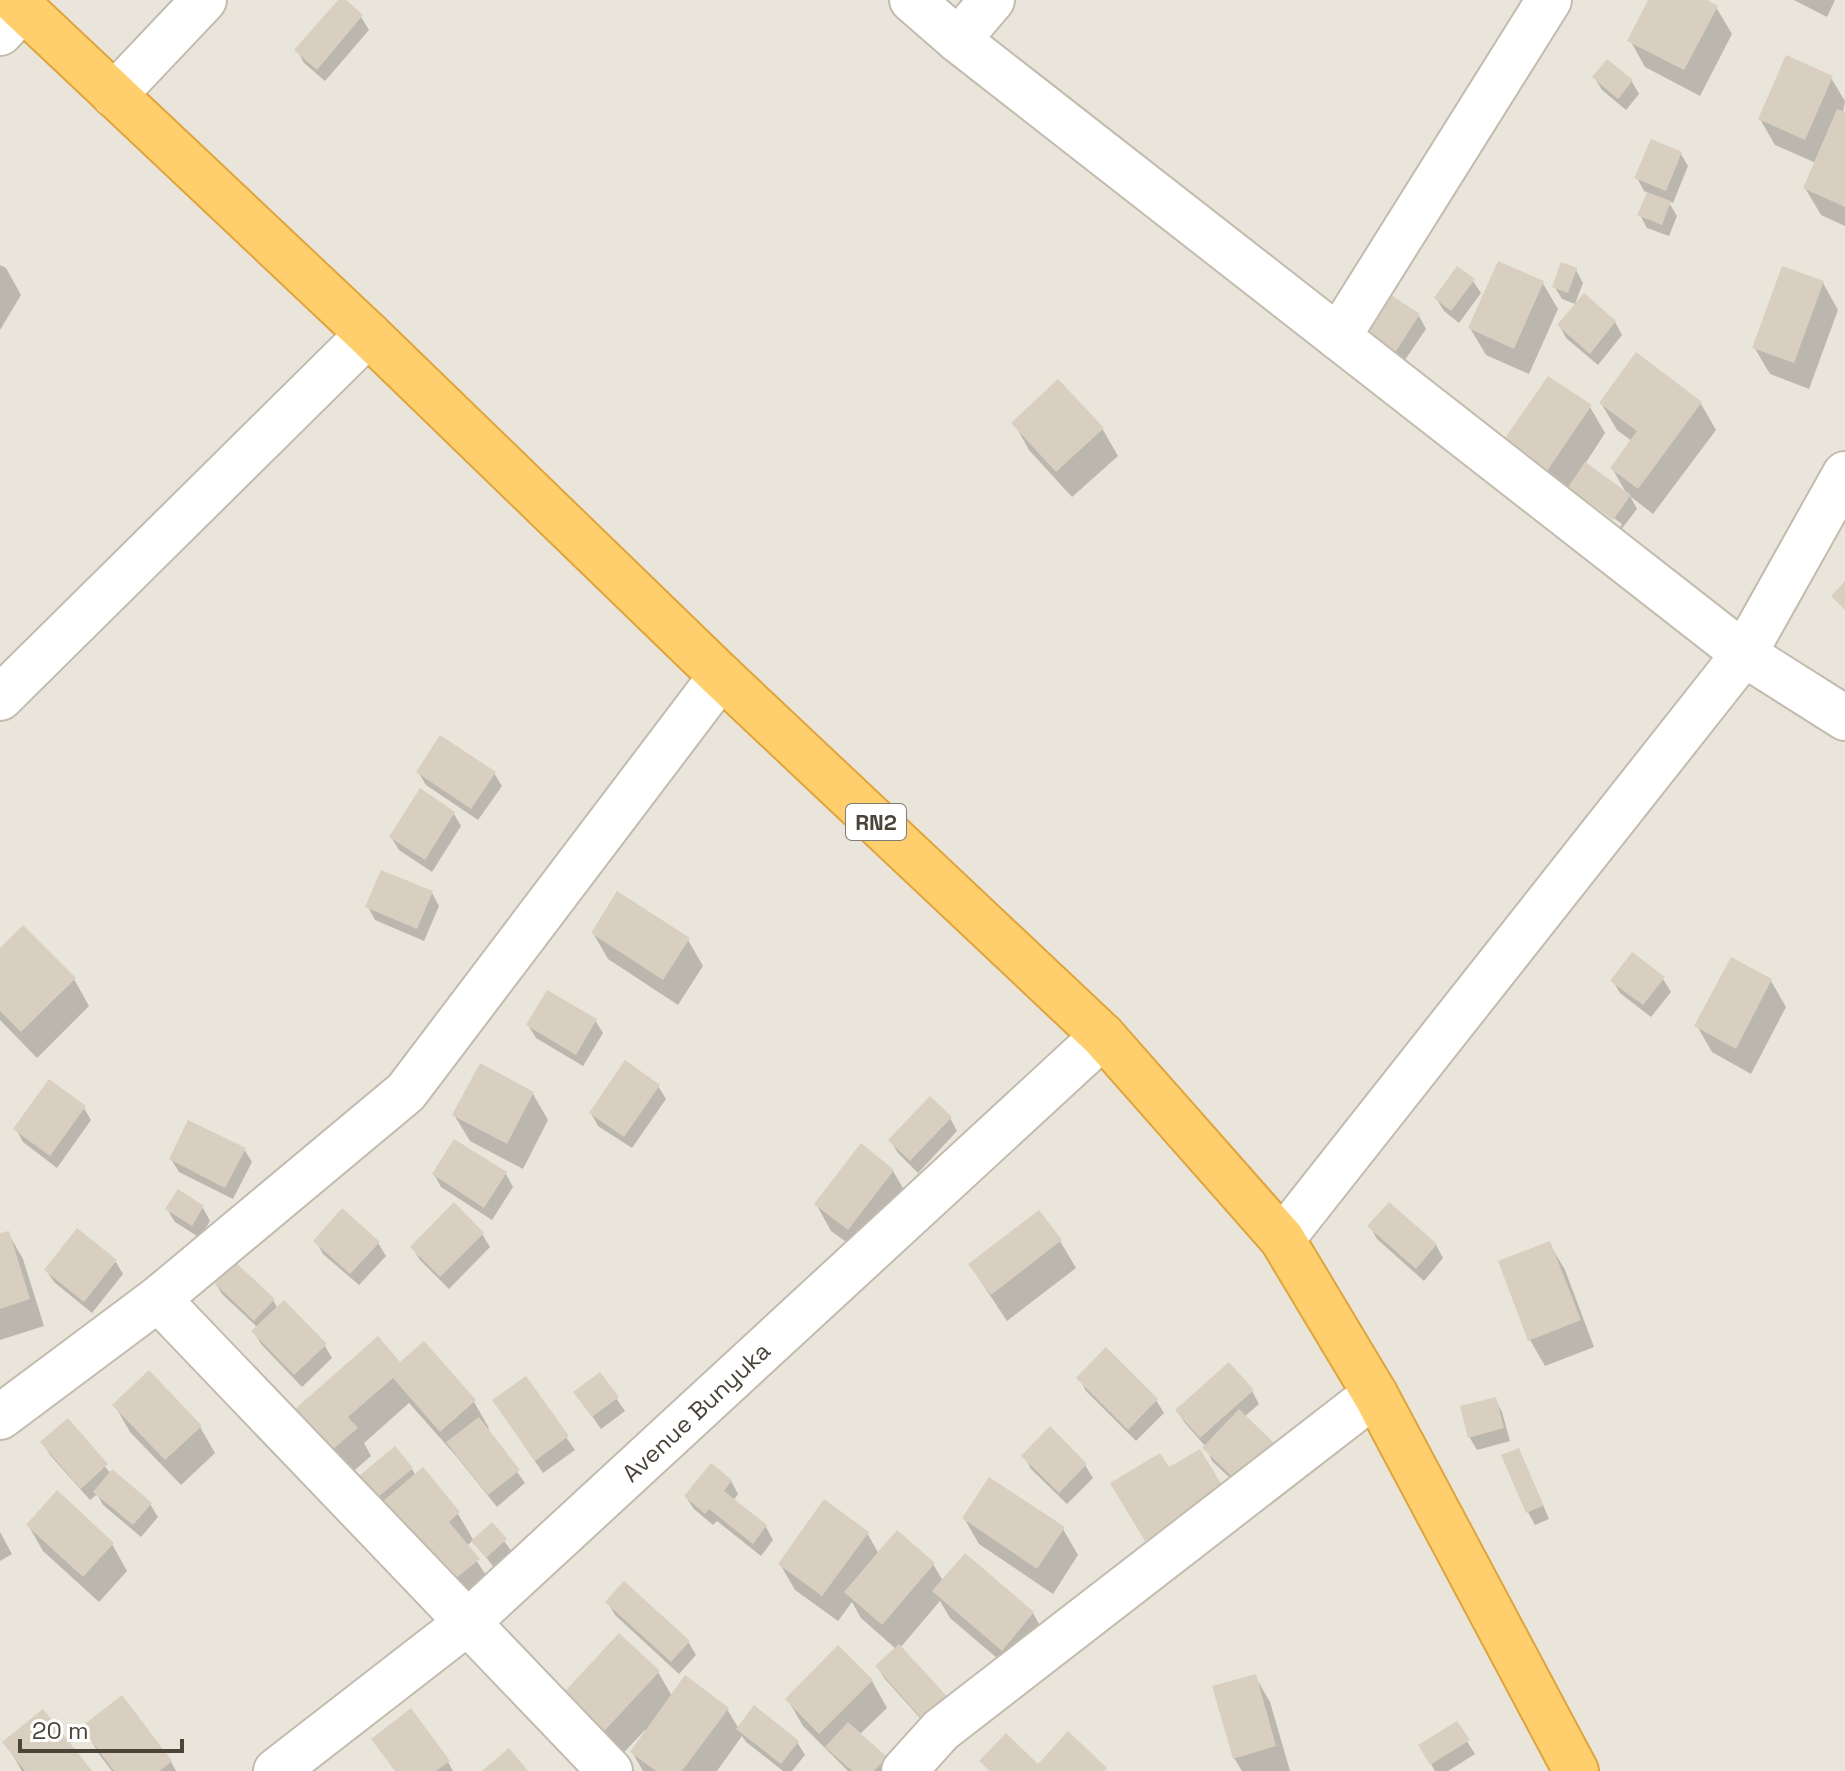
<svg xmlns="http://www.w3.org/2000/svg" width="1845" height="1771" viewBox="0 0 1845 1771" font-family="'Space Grotesk',sans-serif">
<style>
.residential{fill:#eae5da}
.shadow{fill:#0003;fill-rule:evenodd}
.building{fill:#d8cfc1}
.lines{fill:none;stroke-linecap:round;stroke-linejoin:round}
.street-casing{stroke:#c2bbae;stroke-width:48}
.highway-casing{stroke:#e0a43c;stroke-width:48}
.street{stroke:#fff;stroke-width:44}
.highway{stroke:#ffcf6e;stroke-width:44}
.labels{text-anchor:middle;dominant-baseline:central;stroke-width:7;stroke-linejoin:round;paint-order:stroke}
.shield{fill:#fff;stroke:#817c74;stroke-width:2}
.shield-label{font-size:22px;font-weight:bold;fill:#4b4439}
.street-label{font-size:24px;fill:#4b4439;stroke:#fff}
</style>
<rect width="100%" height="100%" fill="#f6f3ec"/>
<rect class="residential" x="0" y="0" width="1845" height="1771"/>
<g class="shadow">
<polygon points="340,0 361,17 369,30 325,81 304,63 297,50"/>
<polygon points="1651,0 1703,0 1716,7 1732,34 1700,96 1645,67 1630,40"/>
<polygon points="1794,0 1835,0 1827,17"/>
<polygon points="1608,61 1632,82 1639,94 1626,110 1602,90 1594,77"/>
<polygon points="1831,78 1845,101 1843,113 1845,114 1845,226 1821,215 1805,188 1816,163 1775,145 1760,119"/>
<polygon points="1681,154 1688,166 1673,203 1668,201 1677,216 1669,236 1647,228 1640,215 1649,193 1644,191 1637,178"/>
<polygon points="0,265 6,268 21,295 0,330"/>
<polygon points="1576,270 1583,283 1575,304 1562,299 1554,286"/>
<polygon points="1473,281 1481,293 1459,323 1444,311 1436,298"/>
<polygon points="1542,282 1558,309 1529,374 1486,355 1470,328"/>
<polygon points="1823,283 1838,310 1809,389 1770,374 1754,347"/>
<polygon points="1419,316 1426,329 1396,373 1349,334"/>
<polygon points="1615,322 1622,335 1598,365 1566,338 1559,325"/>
<path d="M1636,355L1701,404L1716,430L1653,514L1630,496L1637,509L1620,531L1578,500L1569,486L1560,499L1519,470L1590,407L1605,433L1585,464L1627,494L1612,468L1632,441L1617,430L1601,403ZM1578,492L1622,524L1620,527L1578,497Z"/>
<polygon points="1058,381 1103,430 1118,456 1072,497 1029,450 1014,423"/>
<polygon points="418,772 494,773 502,786 478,820 426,785"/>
<polygon points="454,814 461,826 432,872 399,850 391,837"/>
<polygon points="432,893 439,906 424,941 375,920 368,907"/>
<polygon points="593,933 688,940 703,966 678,1005 608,959"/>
<polygon points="0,951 74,979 89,1006 37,1058 0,1020"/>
<polygon points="1663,979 1671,992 1651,1017 1620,993 1613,981"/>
<polygon points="1771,981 1786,1007 1751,1074 1712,1052 1697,1026"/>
<polygon points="595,1020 603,1033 583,1066 536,1038 528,1025"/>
<polygon points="658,1086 666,1099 632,1148 598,1126 591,1113"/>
<polygon points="533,1094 548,1120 523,1169 470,1141 454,1115"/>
<polygon points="84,1108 91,1120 57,1168 23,1142 16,1129"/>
<polygon points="950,1118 957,1131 918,1173 898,1153 890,1140"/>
<polygon points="455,1142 506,1174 513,1187 492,1220 441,1187 434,1174"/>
<polygon points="244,1149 252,1162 233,1199 179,1172 171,1159"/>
<polygon points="893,1171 908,1197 864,1255 831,1231 816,1204"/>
<polygon points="203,1208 210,1221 200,1238 175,1222 167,1209"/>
<polygon points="1039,1213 1060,1241 1076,1268 1007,1321 970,1265"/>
<polygon points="1370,1226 1436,1245 1443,1258 1424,1281 1377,1239"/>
<polygon points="8,1233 23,1259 44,1326 0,1340 0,1236"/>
<polygon points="482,1234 490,1247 449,1289 420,1260 412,1247"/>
<polygon points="316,1241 378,1243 386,1256 359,1285 323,1254"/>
<polygon points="1549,1243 1565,1270 1594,1347 1545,1366 1530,1340"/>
<polygon points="116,1262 123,1274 92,1313 54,1282 46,1270"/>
<polygon points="214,1281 273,1300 278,1309 325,1346 332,1358 302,1387 261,1344 254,1332 258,1328 222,1294"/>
<polygon points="400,1364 474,1402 489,1428 487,1430 525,1483 497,1507 457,1457 409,1403 364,1443 371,1456 348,1476 313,1436 298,1409"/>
<polygon points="600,1375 625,1411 601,1429 576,1393"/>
<polygon points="1079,1378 1156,1400 1164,1413 1136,1441 1086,1391"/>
<polygon points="525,1379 575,1450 543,1473 502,1413"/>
<polygon points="1252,1391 1259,1404 1244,1417 1247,1494 1212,1461 1206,1447 1185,1423 1177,1411"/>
<polygon points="1495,1399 1502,1412 1510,1441 1477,1450 1470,1438 1462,1408"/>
<polygon points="115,1406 200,1427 215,1453 181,1485 130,1432"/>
<polygon points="68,1421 111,1474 150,1504 158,1517 141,1537 103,1505 97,1494 90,1500 50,1455 43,1443"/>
<polygon points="1024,1456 1085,1465 1093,1478 1067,1504 1031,1469"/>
<polygon points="1525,1463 1549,1519 1535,1525 1528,1512"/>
<polygon points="412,1469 416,1476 458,1514 474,1541 492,1525 513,1553 495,1569 473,1540 467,1546 493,1586 456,1616 362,1495"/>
<polygon points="731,1481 738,1494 733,1501 766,1527 773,1540 761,1556 717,1521 713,1525 694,1509 686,1497"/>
<polygon points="964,1518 1063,1529 1078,1555 1053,1594 979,1544"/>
<polygon points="28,1525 112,1544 127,1571 99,1602 43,1551"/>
<polygon points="0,1532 12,1554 0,1561"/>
<polygon points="867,1533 879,1554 933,1564 943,1581 1033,1613 1048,1640 1018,1676 950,1618 940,1601 900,1648 938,1738 885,1679 877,1667 896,1649 861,1618 852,1602 838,1621 795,1590 780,1564"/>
<polygon points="625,1584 689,1643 696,1655 679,1674 615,1615 608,1603"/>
<polygon points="658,1672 672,1696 727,1709 739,1729 797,1742 805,1755 792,1771 783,1771 746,1742 742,1736 717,1771 643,1771 632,1752 647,1732 645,1730 612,1765 573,1729"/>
<polygon points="1255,1676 1270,1702 1290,1771 1242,1771 1234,1758"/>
<polygon points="872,1681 887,1708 859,1735 885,1758 892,1771 848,1771 803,1726 788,1700"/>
<polygon points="122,1698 171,1762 176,1771 112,1771 99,1754 84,1728"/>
<polygon points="1456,1724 1475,1754 1448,1771 1435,1771 1421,1746"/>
<polygon points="5,1742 89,1771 22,1771"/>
<polygon points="448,1762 453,1771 395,1771"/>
</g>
<g class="building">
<polygon points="338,0 346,0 363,15 317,70 294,50"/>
<polygon points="1648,0 1707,0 1718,6 1684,70 1627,41"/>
<polygon points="1786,55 1833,76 1805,140 1758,119"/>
<polygon points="1607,59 1633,80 1618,99 1592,77"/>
<polygon points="1837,109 1845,112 1845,207 1803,188"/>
<polygon points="1651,139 1682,152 1666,191 1634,178"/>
<polygon points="1647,192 1671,201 1662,225 1637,215"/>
<polygon points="1498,261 1544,281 1514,349 1468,328"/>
<polygon points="1561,262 1577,268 1568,293 1552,287"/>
<polygon points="1457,266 1475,279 1451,311 1434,298"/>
<polygon points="1782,266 1824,281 1794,363 1752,348"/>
<polygon points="1379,287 1420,314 1389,362 1347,334"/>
<polygon points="1584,293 1616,321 1590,354 1557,325"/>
<polygon points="1636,352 1702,402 1638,489 1610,468 1637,431 1599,403"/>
<polygon points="1548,376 1592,405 1545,474 1501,444"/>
<polygon points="1058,379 1104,428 1056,472 1011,423"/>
<polygon points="1585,462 1631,495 1613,520 1568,487"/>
<polygon points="1845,581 1845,610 1831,596"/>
<polygon points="440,735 496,772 471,809 416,772"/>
<polygon points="420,788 455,812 425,860 389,837"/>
<polygon points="381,870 433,891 417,929 365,907"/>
<polygon points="617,891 690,938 663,980 591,933"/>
<polygon points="23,925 76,978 21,1032 0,1011 0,948"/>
<polygon points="1632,952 1665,977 1643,1005 1610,981"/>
<polygon points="1731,957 1772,979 1736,1049 1694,1026"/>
<polygon points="547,990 597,1019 576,1055 526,1025"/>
<polygon points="625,1060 660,1085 624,1137 589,1113"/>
<polygon points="480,1063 534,1092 507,1144 452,1115"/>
<polygon points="49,1079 86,1106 50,1156 13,1129"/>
<polygon points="930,1096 952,1117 910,1161 888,1140"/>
<polygon points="188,1120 246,1148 225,1188 169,1159"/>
<polygon points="454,1139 507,1172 484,1208 432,1174"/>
<polygon points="861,1143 894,1170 848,1230 814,1204"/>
<polygon points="178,1189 204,1206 192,1226 165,1209"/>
<polygon points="454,1202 484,1233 440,1277 410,1247"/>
<polygon points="1389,1202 1437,1244 1416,1269 1367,1226"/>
<polygon points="342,1208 380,1242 350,1274 313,1241"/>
<polygon points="1039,1210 1062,1240 991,1295 968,1264"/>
<polygon points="77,1228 117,1260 84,1302 44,1270"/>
<polygon points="9,1231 30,1299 0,1309 0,1233"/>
<polygon points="1550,1241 1581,1320 1528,1341 1498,1261"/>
<polygon points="232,1259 275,1299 254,1321 212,1281"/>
<polygon points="284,1300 327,1344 294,1375 251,1331"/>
<polygon points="378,1336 400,1362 424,1341 476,1400 440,1432 393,1378 348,1417 358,1428 331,1451 295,1409"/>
<polygon points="1106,1347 1158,1399 1128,1430 1076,1378"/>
<polygon points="1229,1362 1254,1390 1200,1438 1175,1410"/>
<polygon points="149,1370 202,1426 165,1460 112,1405"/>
<polygon points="600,1372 619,1397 592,1417 573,1392"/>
<polygon points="526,1376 569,1436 535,1461 492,1400"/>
<polygon points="1496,1397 1504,1428 1468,1438 1460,1406"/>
<polygon points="1239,1409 1275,1444 1239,1483 1202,1448"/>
<polygon points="479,1417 520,1470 488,1495 446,1442"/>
<polygon points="68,1418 108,1464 81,1489 40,1442"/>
<polygon points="1050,1426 1087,1464 1059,1493 1021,1456"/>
<polygon points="395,1446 413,1468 371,1503 353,1481"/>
<polygon points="1519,1448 1543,1506 1526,1513 1501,1455"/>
<polygon points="1200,1449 1226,1492 1145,1541 1110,1483 1160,1453 1169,1467"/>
<polygon points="711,1463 732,1480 724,1491 767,1525 753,1544 709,1509 705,1514 684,1496"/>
<polygon points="423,1467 460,1512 449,1522 480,1559 440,1591 376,1507"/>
<polygon points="112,1469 152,1503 133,1525 93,1492"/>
<polygon points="989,1477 1065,1527 1037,1569 962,1518"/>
<polygon points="57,1490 114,1543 83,1577 26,1525"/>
<polygon points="824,1499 869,1532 822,1596 778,1564"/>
<polygon points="492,1522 507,1539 486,1558 471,1541"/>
<polygon points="897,1530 935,1563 882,1625 844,1592"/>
<polygon points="965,1553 1034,1612 1002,1651 932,1591"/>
<polygon points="624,1581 690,1641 671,1662 605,1602"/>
<polygon points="619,1633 660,1671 596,1740 555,1702"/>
<polygon points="899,1644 954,1704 929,1727 875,1666"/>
<polygon points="838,1645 873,1680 819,1734 785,1699"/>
<polygon points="1256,1674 1276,1746 1233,1759 1212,1686"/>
<polygon points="685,1675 729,1708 682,1771 656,1771 630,1752"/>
<polygon points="122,1695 172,1761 160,1771 114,1771 81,1727"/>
<polygon points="754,1705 799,1741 781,1764 736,1729"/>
<polygon points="411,1708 450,1761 436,1771 395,1771 371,1739"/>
<polygon points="43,1709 92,1771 25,1771 2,1742"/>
<polygon points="1457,1721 1470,1740 1430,1765 1418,1745"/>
<polygon points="848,1722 887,1757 874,1771 852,1771 825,1747"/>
<polygon points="1068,1731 1107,1768 1104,1771 990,1771 979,1761 1006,1733 1038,1764"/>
<polygon points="509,1748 528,1771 482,1771"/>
</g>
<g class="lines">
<defs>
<g id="street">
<polyline points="912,0 958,40 1744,654 1845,718"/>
<polyline points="0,33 23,8"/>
<polyline points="958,40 992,0"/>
<polyline points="114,95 204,0"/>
<polyline points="1338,337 1549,0"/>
<polyline points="0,698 368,334"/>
<polyline points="1282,1239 1744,654 1845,474"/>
<polyline points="158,1299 610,1771"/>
<polyline points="0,1417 158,1299 406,1092 721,676"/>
<polyline points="276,1771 468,1622 1103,1036"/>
<polyline points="904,1771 941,1730 1375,1394"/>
</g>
<polyline id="highway" points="14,0 368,334 721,676 1103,1036 1282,1239 1375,1394 1576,1771"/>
</defs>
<use href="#street" class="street-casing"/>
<use href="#highway" class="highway-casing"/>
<use href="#street" class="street"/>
<use href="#highway" class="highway"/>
</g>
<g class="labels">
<rect class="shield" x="846" y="804" width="60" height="36" rx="6"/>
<g class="shield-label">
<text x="876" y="822">RN2</text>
</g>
<g class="street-label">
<text transform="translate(696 1412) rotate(-43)">Avenue Bunyuka</text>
</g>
</g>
<path d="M20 1739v12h162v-12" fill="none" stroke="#4b4439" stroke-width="4"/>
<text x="32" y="1739" font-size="24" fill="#4b4439" stroke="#ffffff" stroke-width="6" paint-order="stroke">20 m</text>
</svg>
